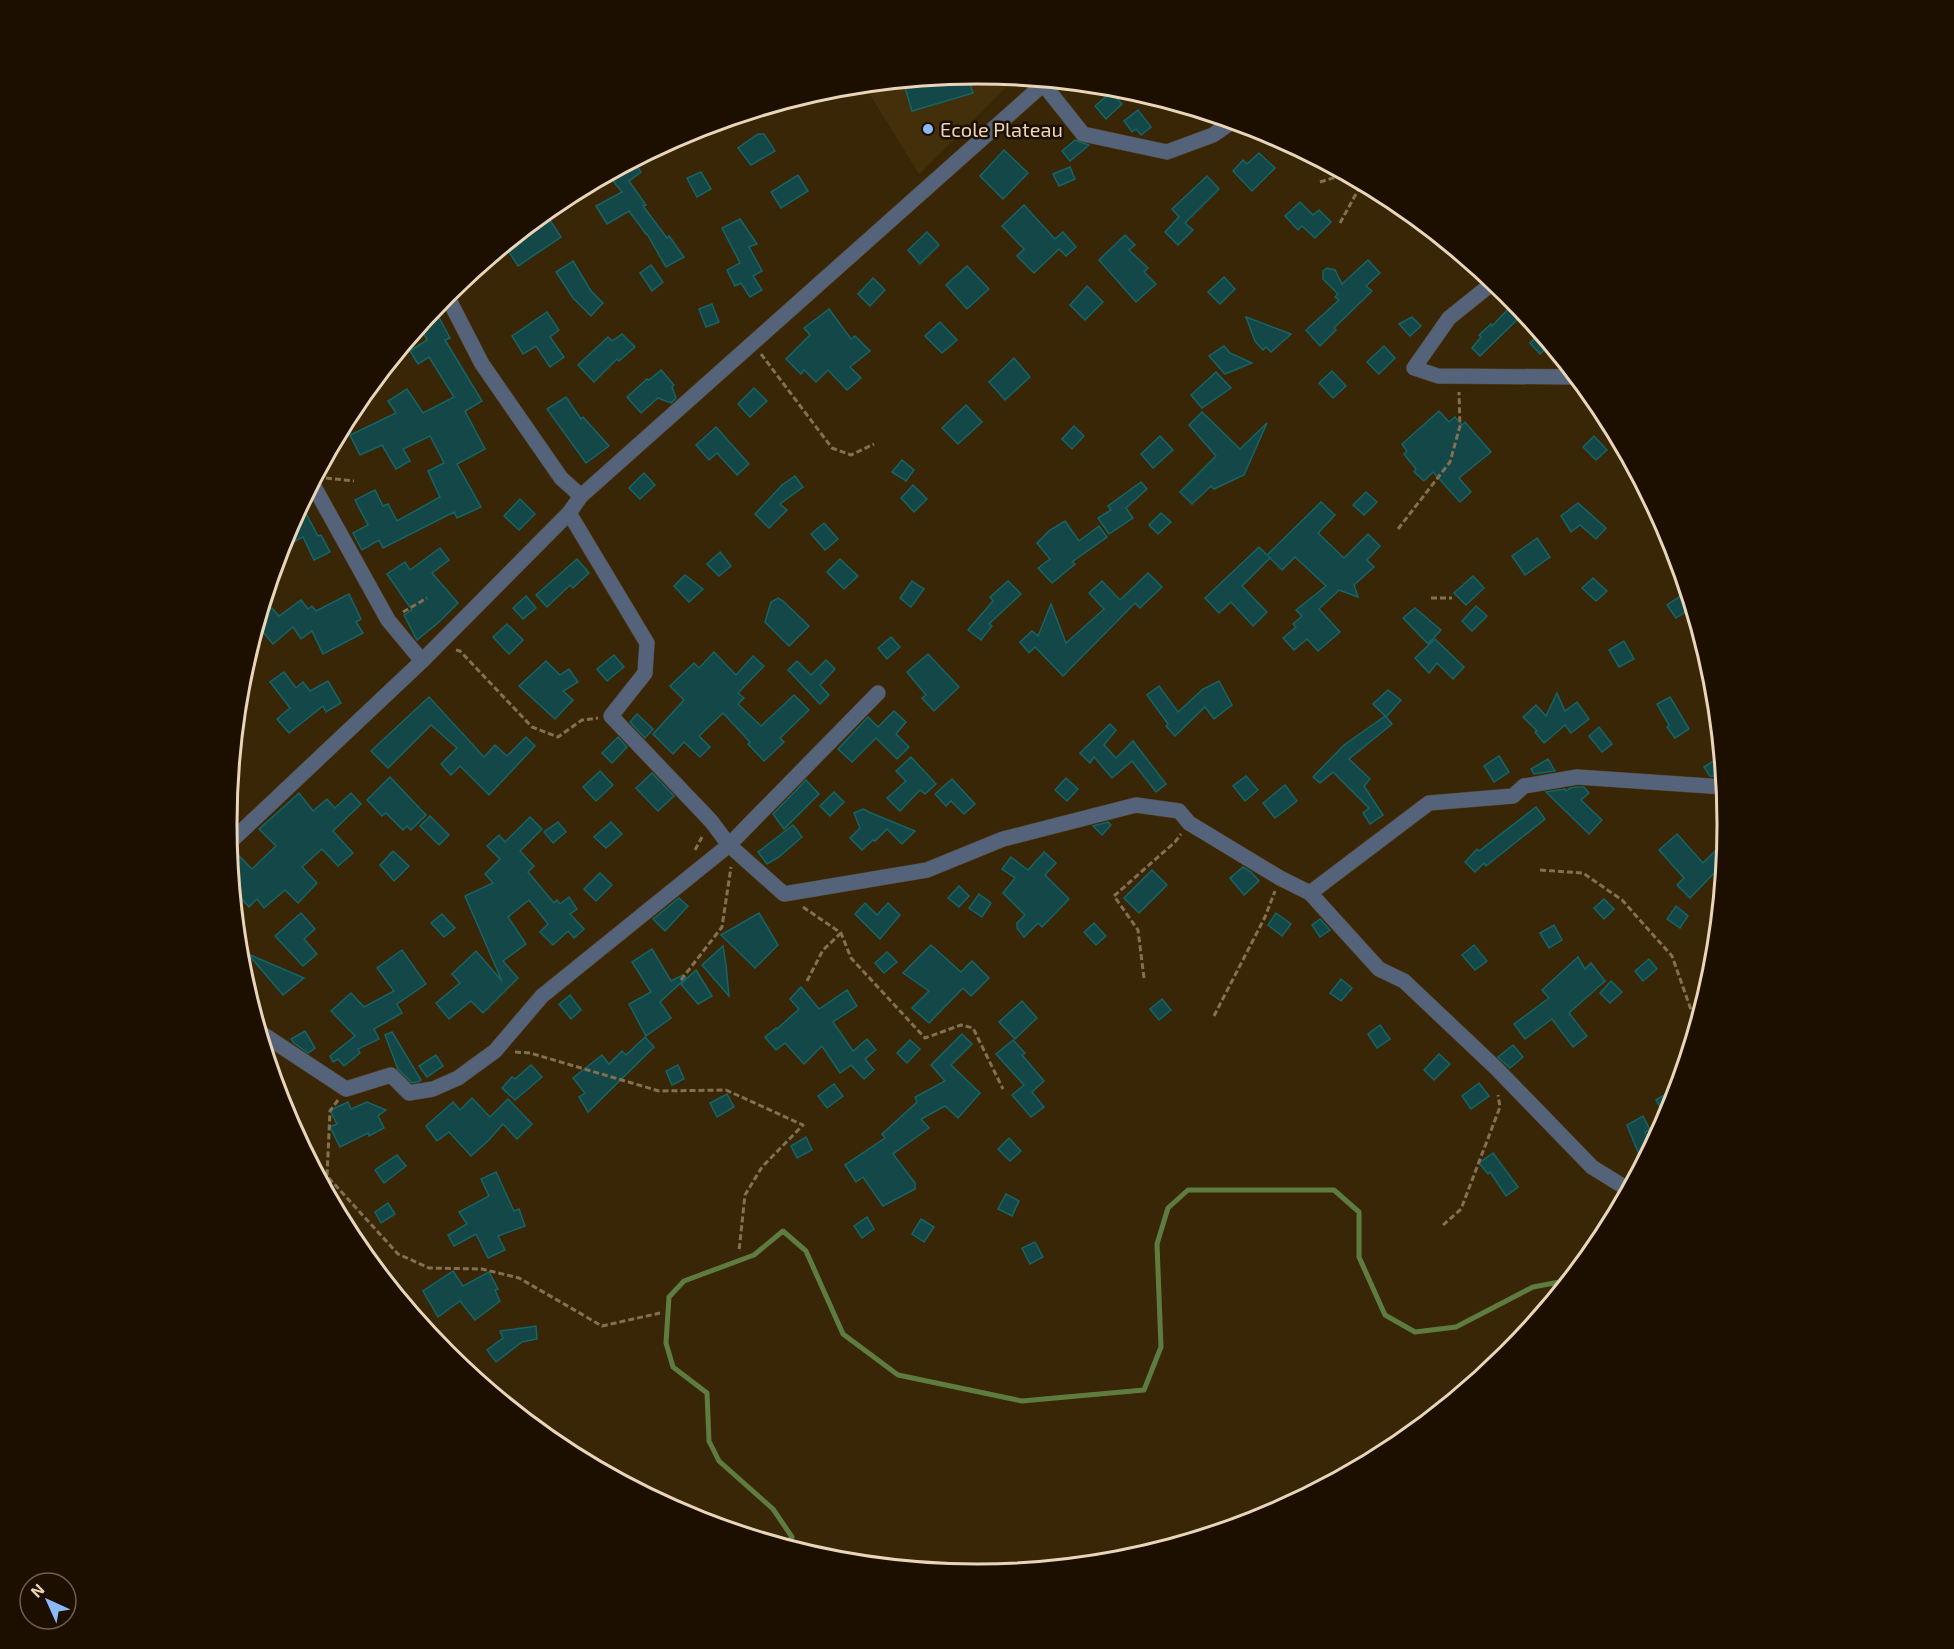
<svg xmlns="http://www.w3.org/2000/svg" width="1954" height="1649" viewBox="0 0 1954 1649" font-family="'Exo 2',sans-serif">
<style>
.built{fill:#432f09}
.lines{fill:none;stroke-linecap:round;stroke-linejoin:round}
.stream{stroke:#5e7c40;stroke-width:5}
.building{fill:#134748;stroke:#176466;stroke-width:1.5}
.minor-casing{stroke:#544223;stroke-width:16}
.path{stroke:#827051;stroke-width:3;stroke-dasharray:6 3;stroke-linecap:butt}
.minor{stroke:#546379;stroke-width:15}
.poi-dot{fill:#8cb9fc;stroke:#1d0f00;stroke-width:2}
.labels{text-anchor:middle;dominant-baseline:central;stroke-width:5;stroke-linejoin:round;paint-order:stroke}
.poi-label{font-size:20px;fill:#e9d6b9;stroke:#1d0f00;text-anchor:start}
.rim{fill:none;stroke:#e9d6b9;stroke-width:3}
</style>
<rect width="100%" height="100%" fill="#382606"/>
<polygon class="built" points="977,74 1017,77 919,174 864,85"/>
<g class="lines">
<polyline class="stream" points="785,1547 792,1537 773,1509 719,1461 709,1441 707,1393 673,1367 666,1343 669,1297 684,1281 754,1255 783,1231 806,1251 843,1334 898,1375 1022,1401 1144,1390 1161,1347 1157,1244 1168,1208 1188,1190 1334,1190 1359,1212 1359,1257 1385,1315 1415,1332 1456,1327 1533,1287 1570,1280"/>
</g>
<g class="building">
<polygon points="967,75 973,93 912,111 904,84 920,79"/>
<polygon points="1111,92 1122,104 1106,119 1095,106"/>
<polygon points="1138,110 1151,127 1141,135 1136,129 1132,132 1124,121"/>
<polygon points="758,134 764,134 775,151 751,165 738,148"/>
<polygon points="1075,140 1089,145 1070,161 1062,151"/>
<polygon points="1004,150 1028,173 1003,199 980,176"/>
<polygon points="1259,153 1275,168 1252,191 1233,171 1243,160 1247,164"/>
<polygon points="633,161 641,172 629,181 646,205 643,206 667,238 669,236 684,257 666,267 647,234 646,234 629,211 607,224 596,206 622,192 609,176"/>
<polygon points="1070,167 1075,179 1059,186 1053,174"/>
<polygon points="701,172 711,189 697,197 687,178"/>
<polygon points="798,175 808,191 781,208 771,192"/>
<polygon points="1207,176 1219,189 1185,223 1193,230 1178,245 1165,232 1179,217 1172,209"/>
<polygon points="1300,202 1313,215 1319,210 1331,222 1315,238 1302,226 1298,230 1285,216"/>
<polygon points="1024,205 1055,239 1063,232 1076,247 1066,256 1059,249 1034,273 1017,256 1024,249 1002,226"/>
<polygon points="546,214 561,237 518,266 507,249 532,234 527,227"/>
<polygon points="740,219 757,244 749,247 762,271 753,276 762,290 750,297 741,283 735,286 727,270 740,263 722,228"/>
<polygon points="927,232 939,245 920,264 908,250"/>
<polygon points="1125,235 1135,245 1129,250 1148,268 1144,272 1156,284 1136,302 1099,260"/>
<polygon points="1368,260 1380,273 1366,286 1372,291 1334,328 1336,330 1320,346 1306,330 1339,300 1335,297 1338,294 1323,279 1323,271 1327,268 1335,270 1342,284"/>
<polygon points="573,261 591,291 603,303 591,316 573,298 556,272"/>
<polygon points="651,265 663,282 652,291 640,273"/>
<polygon points="967,266 989,289 967,309 946,285"/>
<polygon points="1224,277 1235,289 1220,304 1208,292"/>
<polygon points="873,278 885,290 870,306 858,294"/>
<polygon points="1087,286 1103,302 1085,320 1070,305"/>
<polygon points="1514,303 1524,313 1480,356 1472,348 1481,337 1479,335 1491,324 1492,326"/>
<polygon points="712,304 719,322 706,327 699,309"/>
<polygon points="434,308 450,338 445,340 482,401 465,411 485,449 457,464 481,507 457,518 454,512 383,548 379,540 362,550 353,533 368,525 355,500 375,490 383,506 388,504 397,521 440,497 428,471 444,463 430,436 403,449 410,461 396,469 382,445 360,455 350,435 396,413 388,401 407,389 423,413 454,397 429,357 418,364 410,351 427,340 420,326"/>
<polygon points="829,309 851,339 855,336 870,351 850,367 861,378 847,390 828,370 816,382 804,370 801,374 786,359 810,335 804,328"/>
<polygon points="547,312 559,330 550,337 564,357 550,367 536,346 523,354 512,336"/>
<polygon points="1246,317 1291,334 1271,352 1266,347 1263,350 1255,341"/>
<polygon points="1412,317 1421,326 1410,336 1399,324"/>
<polygon points="940,322 957,340 942,353 925,336"/>
<polygon points="1540,333 1550,344 1540,354 1530,343"/>
<polygon points="622,334 635,347 619,361 617,359 594,382 578,365 608,337 612,341"/>
<polygon points="1224,346 1230,353 1252,363 1225,374 1209,356"/>
<polygon points="1384,346 1395,358 1379,374 1367,362"/>
<polygon points="1014,358 1030,377 1005,400 989,382"/>
<polygon points="661,370 674,385 672,387 676,398 671,403 658,398 641,413 627,397 647,379 649,380"/>
<polygon points="1332,371 1346,386 1333,398 1319,383"/>
<polygon points="1216,372 1231,388 1202,408 1191,395"/>
<polygon points="754,388 767,401 750,417 738,404"/>
<polygon points="566,397 581,419 583,417 609,446 586,463 547,409"/>
<polygon points="966,405 982,422 958,444 942,428"/>
<polygon points="1439,411 1449,422 1455,417 1462,425 1465,422 1491,452 1459,478 1471,492 1460,502 1433,472 1424,481 1414,472 1416,469 1404,454 1407,451 1402,444"/>
<polygon points="1202,412 1240,449 1267,423 1244,475 1214,489 1211,486 1192,504 1180,492 1216,456 1189,425"/>
<polygon points="1074,426 1084,436 1072,449 1062,439"/>
<polygon points="716,427 749,464 737,475 717,453 709,460 696,445"/>
<polygon points="1160,436 1173,450 1153,468 1141,454"/>
<polygon points="1594,436 1607,450 1596,460 1583,447"/>
<polygon points="902,460 914,470 906,481 892,472"/>
<polygon points="644,473 655,485 640,499 629,488"/>
<polygon points="795,476 803,487 780,504 787,510 769,528 755,514 782,485"/>
<polygon points="1141,482 1147,489 1126,508 1133,518 1109,534 1098,518 1111,510 1108,506"/>
<polygon points="913,485 927,499 914,512 901,498"/>
<polygon points="1366,492 1377,502 1364,515 1353,505"/>
<polygon points="520,499 535,514 519,530 504,516"/>
<polygon points="1321,502 1335,515 1318,533 1344,558 1368,534 1380,546 1367,560 1374,567 1354,585 1358,597 1339,590 1319,609 1340,632 1318,651 1307,639 1294,650 1283,638 1296,627 1293,624 1302,616 1296,610 1326,586 1295,557 1282,570 1268,556 1270,558 1242,586 1267,612 1253,626 1231,602 1219,613 1205,598 1259,547 1267,555"/>
<polygon points="1578,503 1606,528 1596,539 1580,525 1571,532 1561,516"/>
<polygon points="301,504 318,536 321,535 330,552 314,560 303,537 280,549 283,537"/>
<polygon points="1161,513 1171,522 1158,534 1149,525"/>
<polygon points="1065,521 1079,541 1099,526 1107,537 1072,562 1075,564 1052,583 1038,568 1050,559 1037,543 1050,530"/>
<polygon points="824,523 838,539 825,550 811,534"/>
<polygon points="1537,538 1550,557 1525,575 1512,556"/>
<polygon points="440,548 449,560 432,573 458,603 439,622 417,640 404,615 412,610 387,574 405,562 410,570"/>
<polygon points="720,552 731,566 719,576 707,564"/>
<polygon points="577,559 589,573 573,588 570,585 547,607 536,595"/>
<polygon points="840,559 858,576 844,589 827,572"/>
<polygon points="1148,573 1162,587 1140,608 1135,603 1063,676 1035,647 1029,653 1020,642 1032,631 1038,636 1051,604 1066,643 1104,609 1089,593 1102,581 1120,600"/>
<polygon points="685,575 703,589 689,602 674,586"/>
<polygon points="1473,576 1484,588 1466,605 1454,593"/>
<polygon points="1593,578 1607,591 1596,601 1582,588"/>
<polygon points="912,581 924,589 911,607 900,598"/>
<polygon points="1008,581 1021,594 989,624 992,626 981,640 968,630 993,601 990,597"/>
<polygon points="349,594 361,619 356,622 363,633 323,654 312,631 301,639 293,627 273,644 257,625 258,621 272,608 279,616 301,600 308,609 312,606 316,611"/>
<polygon points="1682,595 1691,608 1676,618 1667,605"/>
<polygon points="526,596 536,608 523,619 513,608"/>
<polygon points="778,598 783,601 809,626 789,646 765,622 771,602"/>
<polygon points="1476,606 1487,616 1472,631 1462,621"/>
<polygon points="1415,608 1441,630 1428,644 1403,618"/>
<polygon points="507,624 523,640 509,654 493,637"/>
<polygon points="891,637 900,647 887,659 878,648"/>
<polygon points="1435,639 1464,667 1453,679 1437,663 1429,673 1415,658"/>
<polygon points="1624,641 1634,659 1619,667 1609,650"/>
<polygon points="714,652 736,675 753,656 764,666 738,693 744,698 738,704 761,726 794,695 809,710 780,738 784,742 764,761 748,744 750,742 723,713 699,736 710,747 700,757 684,742 673,754 653,734 684,700 670,686 694,663 699,668"/>
<polygon points="928,654 959,687 934,711 922,698 926,695 907,672"/>
<polygon points="614,655 624,667 607,681 597,669"/>
<polygon points="826,660 835,669 820,685 829,695 820,704 788,670 797,661 811,675"/>
<polygon points="546,661 560,675 569,669 578,682 563,691 573,700 555,719 519,686"/>
<polygon points="284,672 296,688 303,682 310,691 328,681 341,703 326,712 323,706 289,733 277,719 290,708 270,682"/>
<polygon points="1219,681 1232,705 1214,719 1205,707 1175,736 1166,726 1168,724 1147,695 1159,686 1178,712 1203,689"/>
<polygon points="1388,690 1401,700 1386,717 1392,724 1349,759 1370,779 1364,786 1383,815 1370,824 1363,813 1369,808 1333,772 1320,783 1313,777 1344,745 1385,716 1373,704"/>
<polygon points="1557,693 1565,711 1577,702 1589,719 1571,733 1565,725 1544,743 1535,732 1537,731 1523,717 1536,705 1546,716"/>
<polygon points="429,697 484,757 495,745 507,756 526,737 535,746 489,795 460,766 451,775 441,764 457,748 431,725 388,768 371,751"/>
<polygon points="1670,697 1689,729 1675,738 1667,727 1669,725 1657,704"/>
<polygon points="894,711 906,722 896,734 909,747 897,759 876,738 852,762 838,749 868,717 878,727"/>
<polygon points="637,714 653,729 645,738 630,722"/>
<polygon points="1110,724 1116,730 1104,745 1116,758 1133,741 1166,784 1156,792 1132,761 1112,778 1094,757 1090,763 1080,753"/>
<polygon points="1599,727 1612,744 1602,752 1589,736"/>
<polygon points="618,737 627,747 612,763 602,753"/>
<polygon points="1499,756 1509,772 1494,782 1484,766"/>
<polygon points="911,757 936,784 925,794 920,790 900,811 887,798 906,781 896,771"/>
<polygon points="1548,759 1555,771 1534,774 1531,769"/>
<polygon points="1715,760 1723,772 1722,777 1710,776 1704,767"/>
<polygon points="600,771 613,785 596,801 583,787"/>
<polygon points="652,773 674,796 658,811 636,788"/>
<polygon points="1246,776 1258,790 1245,801 1233,786"/>
<polygon points="390,777 426,815 411,830 407,826 403,830 386,813 382,816 367,800"/>
<polygon points="1066,778 1078,789 1067,801 1055,790"/>
<polygon points="952,779 975,804 964,814 951,801 946,806 935,794"/>
<polygon points="806,780 819,794 784,829 773,814"/>
<polygon points="1285,785 1297,801 1275,818 1263,803"/>
<polygon points="1577,787 1584,787 1589,793 1581,800 1602,820 1589,834 1546,792 1565,789 1566,791 1570,788"/>
<polygon points="834,792 844,802 830,816 820,806"/>
<polygon points="299,793 313,811 327,799 335,808 351,793 361,804 333,831 353,853 338,866 322,849 302,867 317,883 298,903 285,890 264,908 257,899 249,907 232,889 239,881 230,860 229,854 234,851 252,869 276,846 259,829"/>
<polygon points="1536,807 1545,819 1486,866 1484,863 1475,872 1465,862 1477,849 1479,851"/>
<polygon points="863,809 871,813 915,831 902,844 887,829 875,841 873,840 862,850 850,838 860,828 854,813"/>
<polygon points="430,816 449,835 439,845 420,826"/>
<polygon points="530,817 542,829 520,851 534,866 528,872 554,903 557,900 560,904 569,897 577,909 570,914 584,929 574,938 568,931 553,945 540,932 548,924 529,900 508,917 526,944 503,961 518,978 483,1013 471,1001 449,1019 436,1003 460,983 452,974 476,951 502,981 465,896 493,883 485,874 500,859 487,846 499,835 505,842"/>
<polygon points="558,822 566,832 553,843 544,832"/>
<polygon points="611,822 622,834 606,848 594,837"/>
<polygon points="1108,822 1111,825 1102,835 1093,826"/>
<polygon points="793,825 802,837 779,857 767,864 758,852"/>
<polygon points="1677,834 1703,863 1726,840 1724,863 1690,898 1677,885 1684,878 1659,850"/>
<polygon points="393,851 409,866 394,881 380,865"/>
<polygon points="1044,852 1056,863 1045,875 1069,899 1042,927 1038,923 1024,937 1017,928 1017,923 1025,915 1003,893 1015,878 1002,869 1011,857 1028,870"/>
<polygon points="1243,867 1251,872 1259,881 1244,895 1230,878"/>
<polygon points="1152,870 1167,885 1139,913 1124,898"/>
<polygon points="600,873 612,885 596,901 584,889"/>
<polygon points="959,886 969,896 959,907 948,898"/>
<polygon points="979,894 991,903 982,917 969,908"/>
<polygon points="679,898 688,906 665,931 653,919"/>
<polygon points="1604,899 1614,909 1604,919 1594,908"/>
<polygon points="865,903 877,915 888,903 900,915 880,939 855,914"/>
<polygon points="1676,906 1688,916 1680,928 1667,919"/>
<polygon points="301,913 315,929 304,939 317,954 303,966 275,936"/>
<polygon points="759,913 778,945 755,968 721,935"/>
<polygon points="1276,913 1291,924 1282,936 1268,925"/>
<polygon points="442,914 455,928 444,937 431,923"/>
<polygon points="1320,919 1330,930 1320,937 1312,925"/>
<polygon points="1094,923 1106,936 1096,945 1084,932"/>
<polygon points="1554,925 1562,940 1549,948 1540,933"/>
<polygon points="931,945 961,972 972,961 989,978 971,996 963,988 929,1023 912,1008 929,991 903,973"/>
<polygon points="1474,945 1487,961 1475,970 1462,955"/>
<polygon points="723,946 726,965 729,996 702,965"/>
<polygon points="652,949 671,981 683,975 686,978 660,1002 671,1018 646,1036 629,1004 651,992 632,962"/>
<polygon points="402,950 426,984 397,1004 402,1013 374,1029 379,1039 358,1049 360,1053 344,1066 338,1059 333,1062 330,1056 355,1036 331,1011 351,993 364,1007 394,991 377,968"/>
<polygon points="887,952 897,962 884,973 875,963"/>
<polygon points="248,954 304,978 283,995"/>
<polygon points="1578,957 1585,969 1591,963 1605,981 1569,1013 1587,1036 1573,1047 1552,1019 1525,1039 1514,1024 1549,998 1542,990"/>
<polygon points="1649,959 1657,969 1643,981 1635,971"/>
<polygon points="696,970 712,996 698,1004 681,984"/>
<polygon points="1341,979 1352,988 1341,1001 1330,993"/>
<polygon points="1611,981 1622,992 1610,1003 1600,993"/>
<polygon points="801,987 819,1009 847,990 857,1006 833,1022 853,1051 867,1039 876,1050 865,1059 874,1070 864,1079 851,1065 840,1073 822,1046 804,1064 785,1043 776,1050 765,1037 776,1028 777,1029 799,1009 790,999"/>
<polygon points="570,995 581,1010 571,1019 559,1004"/>
<polygon points="1162,999 1171,1010 1159,1020 1150,1009"/>
<polygon points="1022,1001 1037,1018 1015,1039 999,1022"/>
<polygon points="1380,1025 1390,1039 1377,1048 1368,1034"/>
<polygon points="305,1031 315,1048 308,1053 294,1043 291,1039"/>
<polygon points="392,1032 421,1080 418,1082 412,1083 398,1069 385,1035"/>
<polygon points="962,1034 972,1044 951,1065 980,1093 958,1118 945,1106 921,1119 929,1128 893,1154 915,1183 915,1189 883,1206 863,1177 856,1182 845,1165 885,1138 882,1134 917,1102 915,1097 945,1081 931,1065"/>
<polygon points="645,1037 654,1047 588,1112 579,1097 585,1093 573,1078 602,1055 609,1064 622,1051 626,1055"/>
<polygon points="910,1040 920,1049 907,1063 897,1053"/>
<polygon points="1013,1040 1025,1053 1022,1055 1044,1081 1032,1092 1044,1107 1031,1117 1012,1095 1024,1085 996,1054"/>
<polygon points="1513,1045 1523,1057 1510,1068 1498,1057"/>
<polygon points="1439,1054 1450,1064 1434,1080 1424,1070"/>
<polygon points="436,1055 443,1066 427,1077 419,1066"/>
<polygon points="531,1065 542,1077 515,1100 502,1088 512,1077 515,1079"/>
<polygon points="678,1065 684,1079 672,1085 666,1071"/>
<polygon points="1479,1083 1489,1096 1471,1109 1462,1096"/>
<polygon points="834,1084 843,1096 827,1108 818,1096"/>
<polygon points="1679,1086 1671,1112 1667,1119 1656,1100"/>
<polygon points="727,1094 734,1107 717,1117 710,1103"/>
<polygon points="472,1098 490,1117 508,1099 532,1124 517,1139 503,1124 488,1141 471,1156 449,1132 437,1141 426,1126 453,1102 460,1110"/>
<polygon points="348,1102 351,1109 367,1102 386,1110 378,1116 384,1128 369,1136 368,1133 340,1147 330,1127 337,1124 330,1110"/>
<polygon points="1643,1116 1650,1130 1645,1132 1652,1148 1643,1164 1627,1125"/>
<polygon points="806,1137 812,1150 797,1158 791,1146"/>
<polygon points="1009,1138 1021,1151 1010,1161 998,1149"/>
<polygon points="1493,1153 1518,1187 1506,1196 1490,1172 1488,1174 1479,1163"/>
<polygon points="397,1155 406,1166 384,1183 375,1170"/>
<polygon points="496,1172 514,1211 519,1209 525,1226 498,1236 505,1250 488,1258 476,1234 454,1246 448,1235 467,1224 459,1212 489,1196 481,1179"/>
<polygon points="1006,1194 1019,1201 1012,1216 998,1209"/>
<polygon points="388,1203 395,1214 381,1223 375,1212"/>
<polygon points="867,1217 874,1229 862,1238 854,1226"/>
<polygon points="921,1219 934,1227 924,1242 912,1234"/>
<polygon points="1035,1242 1043,1257 1030,1264 1022,1248"/>
<polygon points="453,1271 463,1286 489,1272 498,1289 495,1290 500,1301 475,1320 460,1301 438,1317 423,1291"/>
<polygon points="536,1326 537,1339 522,1342 496,1362 487,1350 503,1338 500,1331"/>
</g>
<g class="lines">
<defs>
<g id="minor">
<polyline points="1044,80 1044,85 1083,134 1167,152 1213,135 1233,121"/>
<polyline points="1494,282 1449,318 1414,368 1438,376 1577,377"/>
<polyline points="446,294 482,364 561,478 581,496"/>
<polyline points="312,483 388,620 422,661"/>
<polyline points="569,513 647,643 645,673 611,716 711,821 729,845 784,894 927,870 1003,839 1136,805 1179,811 1189,823 1280,878 1310,893 1429,803 1513,796 1524,786 1577,777 1724,787"/>
<polyline points="228,844 422,661 569,513 581,496 1048,80"/>
<polyline points="1310,893 1379,969 1404,981 1496,1068 1592,1167 1629,1190"/>
<polyline points="257,1027 261,1033 346,1089 391,1075 409,1093 433,1089 458,1078 495,1051 542,996 729,845 878,693"/>
</g>
</defs>
<use href="#minor" class="minor-casing"/>
<g class="path">
<polyline points="1320,182 1346,174"/>
<polyline points="1340,223 1362,183"/>
<polyline points="761,354 832,448 851,455 874,444"/>
<polyline points="326,478 354,481"/>
<polyline points="1398,529 1450,462 1460,426 1459,392"/>
<polyline points="1431,598 1452,598"/>
<polyline points="403,612 427,598"/>
<polyline points="456,650 460,651 532,727 558,737 582,720 598,718"/>
<polyline points="695,850 702,837"/>
<polyline points="1540,870 1583,873 1622,900 1672,956 1695,1021 1693,1038"/>
<polyline points="803,907 841,933 851,958 925,1038 961,1025 973,1028 1003,1089"/>
<polyline points="1144,978 1138,930 1114,896 1175,842 1181,834"/>
<polyline points="681,980 722,927 731,867"/>
<polyline points="807,981 823,950 841,933"/>
<polyline points="1214,1016 1265,917 1275,891"/>
<polyline points="515,1052 530,1053 659,1091 726,1090 803,1125 762,1167 745,1195 739,1251"/>
<polyline points="338,1100 330,1111 327,1176 398,1254 429,1268 482,1269 519,1278 602,1326 660,1313"/>
<polyline points="1443,1225 1461,1209 1500,1107 1498,1095"/>
</g>
<use href="#minor" class="minor"/>
</g>
<circle class="poi-dot" cx="928" cy="129" r="6"/>
<g class="labels">
<g class="poi-label">
<text x="940" y="129">Ecole Plateau</text>
</g>
</g>
<path d="M0 0H1954V1649H0ZM237 824a740 740 0 1 1 1480 0a740 740 0 1 1-1480 0Z" fill="#1d0f00" fill-rule="evenodd"/>
<path class="rim" d="M237 824a740 740 0 1 1 1480 0a740 740 0 1 1-1480 0Z"/>
<g transform="translate(48 1601) rotate(315)"><circle r="28" fill="#1d0f00" stroke="#6f5f4a" stroke-width="1.5"/>
<path d="M0-4.5L10 22L0 15L-10 22Z" fill="#8cb9fc"/>
<text y="-9" font-size="16" font-weight="bold" text-anchor="middle" fill="#e9d6b9">N</text>
</g>
</svg>
